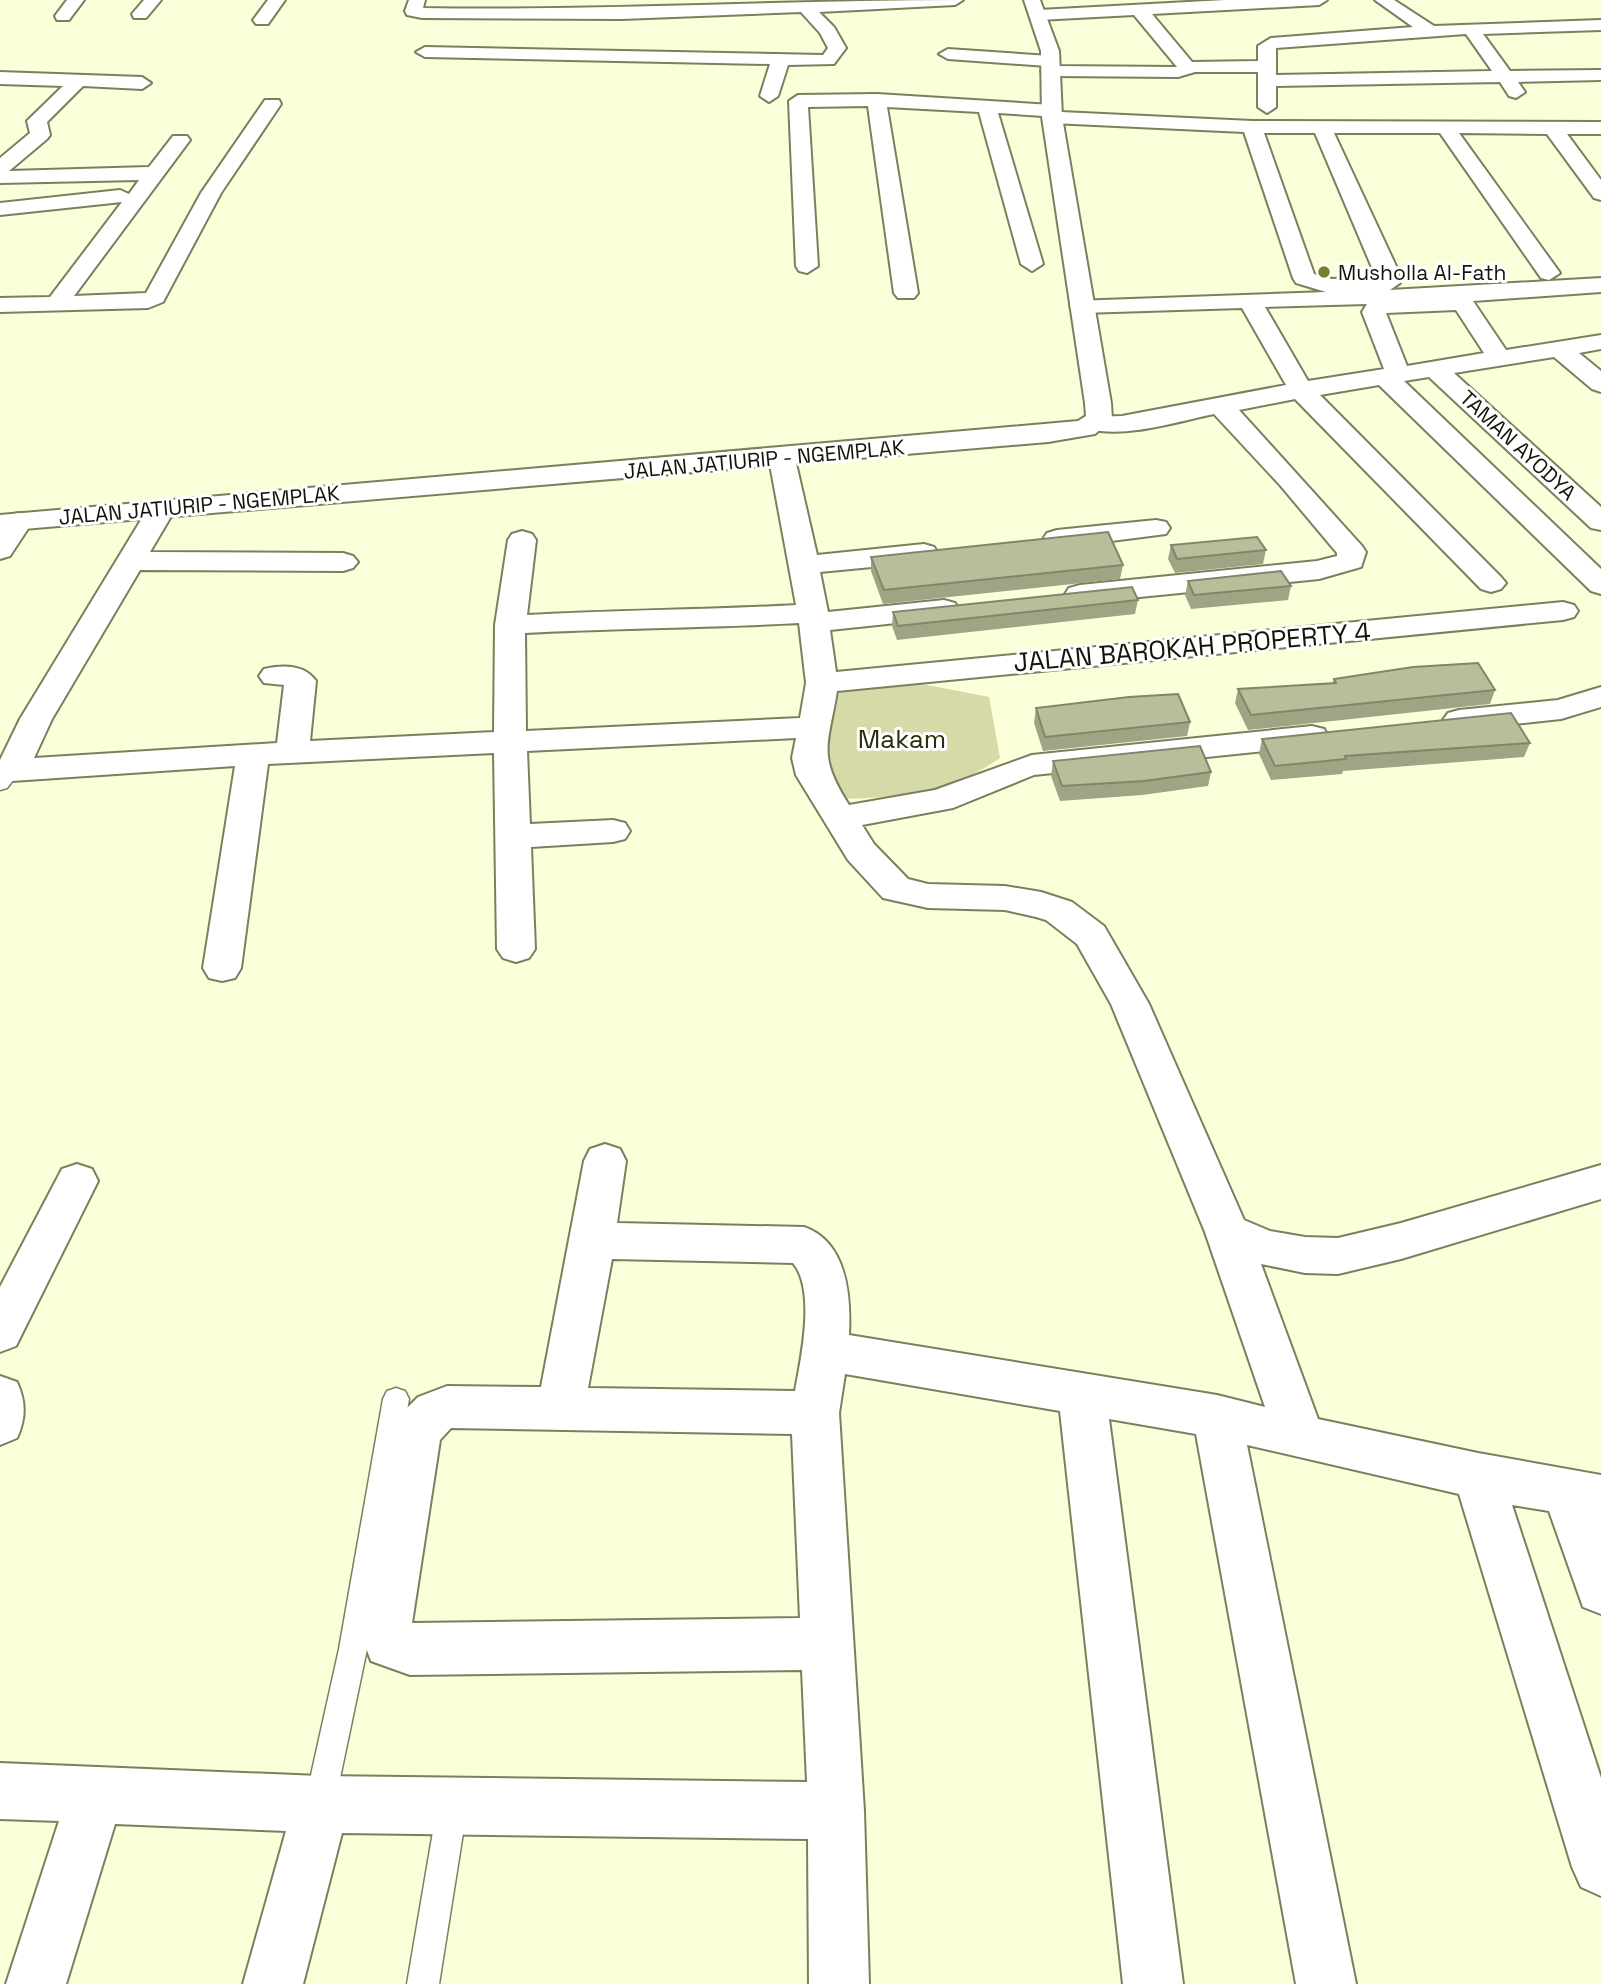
<svg xmlns="http://www.w3.org/2000/svg" width="1601" height="1984" viewBox="0 0 1601 1984" font-family="'Space Grotesk',sans-serif">
<style>
.green{fill:#d5daa8}
.lines{fill:none;stroke-linecap:round;stroke-linejoin:round}
.service-casing{stroke:#7c7f5e;stroke-width:3}
.minor-casing{stroke:#7c7f5e;stroke-width:4}
.tertiary-casing{stroke:#7c7f5e;stroke-width:4}
.service{fill:#fff;fill-rule:evenodd}
.minor{fill:#fff;fill-rule:evenodd}
.tertiary{fill:#fff;fill-rule:evenodd}
.wall{fill:#a0a384}
.building{fill:#babd9a;stroke:#82846c;stroke-width:2}
.poi-dot{fill:#7c802a;stroke:#fff;stroke-width:2.5}
.labels{text-anchor:middle;dominant-baseline:central;stroke-width:6;stroke-linejoin:round;paint-order:stroke}
.far-poi-label{font-size:21px;fill:#141508;stroke:#fff;text-anchor:start}
.far-street-label{font-size:21px;fill:#141508;stroke:#fff}
.street-label{font-size:26px;fill:#141508;stroke:#fff}
.park-label{font-size:26px;fill:#2a2c0b;stroke:#fff}
</style>
<rect width="100%" height="100%" fill="#fafed9"/>
<path class="green" d="M912,682L989,697L1000,758C950,793 904,797 843,799L826,773L828,708L839,690Z"/>
<g class="lines">
<defs>
<g id="service">
<polygon points="12,764 21,770 7,788 0,790 0,772"/>
<polygon points="396,1388 405,1391 409,1399 367,1649 335,1802 331,1813 320,1817 309,1813 305,1802 339,1649 383,1399 387,1391"/>
<polygon points="452,1793 463,1797 467,1808 439,1984 407,1984 437,1808 441,1797"/>
</g>
<g id="minor">
<polygon points="67,0 84,0 69,20 57,20 55,16"/>
<polygon points="144,0 161,0 146,18 134,18 132,14"/>
<polygon points="268,0 285,0 268,24 256,24 253,20"/>
<path d="M409,0H425L423,8C603,11 783,0 963,0L955,5L819,12L834,27L846,48L834,64L788,65L778,96L769,102L760,96L770,64L425,57L416,52L425,47L823,55L828,48L820,33L801,12L622,19L422,18L407,15L405,11Z"/>
<path d="M1225,0H1327L1319,5L1152,14L1192,62L1258,61V46L1271,38L1413,27L1375,0H1394L1434,26L1601,20V30L1483,34L1510,71L1601,70V80L1518,82L1525,92L1516,98L1509,96L1500,82L1276,86V107L1267,113L1258,107V72H1195L1178,77L1050,76L1041,71L1047,66L948,59L939,54L948,49L1050,56L1059,61L1053,66L1177,67L1134,15L1039,20L1031,15L1039,10ZM1466,34L1492,71L1276,75V48Z"/>
<polygon points="0,72 142,77 151,83 142,89 83,86 47,122 50,135 47,139 9,171 149,167 173,136 187,136 190,140 74,296 146,293 201,193 265,100 279,100 281,104 221,193 163,302 148,308 0,312 0,298 50,297 122,202 0,215 0,203 120,190 129,194 139,180 0,183 0,158 30,133 27,121 63,86 0,84"/>
<path d="M877,94L1052,105L1059,107L1061,112L1252,121L1601,122V134H1567L1601,180V200L1594,198L1547,134L1459,133L1560,273L1549,280L1541,278L1440,133H1334L1396,266L1400,283L1390,290L1601,278V292L1473,301L1506,350L1601,335V349L1579,353L1601,371V392L1592,389L1554,357L1454,373L1601,507V530L1591,528L1429,377L1404,381L1601,569V594L1591,591L1379,385L1320,395L1501,577L1506,583L1501,589L1491,592L1481,589L1295,399L1239,410L1362,546L1366,552L1361,567L1319,579L1080,603L1069,600L1065,594L1069,588L1080,585L1317,561L1337,556V553L1280,485L1214,414C1175,422 1128,438 1088,429L1084,423L1088,417L1122,416L1286,385L1242,308L1082,313L1074,311L1070,306L1074,301L1326,292L1296,283L1293,278L1244,132L1052,123L1045,121L1043,116L998,113L1043,264L1032,271L1021,264L979,112L887,107L918,293L914,298H898L894,293L868,106L808,107L818,266L807,273L799,271L796,266L789,101L798,95ZM1264,133H1315L1376,277L1332,279L1314,274ZM1367,304L1362,312L1384,369L1308,381L1265,307ZM1456,310L1484,353L1407,366L1386,313Z"/>
<path d="M782,451L791,453L795,459L817,555L924,544L934,547L938,553L934,559L924,562L820,572L828,612L944,600L955,603L959,609L955,615L944,618L830,630L836,672L1563,602L1574,605L1578,611L1574,617L1563,620L837,691C828,746 817,755 849,805L935,790L1032,755L1312,726L1324,729L1328,736L1324,743L1312,746L1034,775L953,808L862,825L874,844L908,879L928,884L1005,886L1041,892L1072,902L1104,926L1149,1004L1244,1220L1270,1231L1305,1237L1338,1238L1401,1223L1601,1165V1199L1401,1259L1338,1274L1305,1273L1261,1264L1318,1419L1478,1453L1601,1475V1614L1583,1607L1549,1511L1512,1505L1601,1778V1896L1581,1887L1572,1867L1459,1494L1247,1445L1356,1984H1296L1196,1434L1109,1419L1183,1984H1123L1060,1411L845,1374L839,1413L864,1811L869,1984H809L808,1839L342,1833L303,1984H243L286,1831L115,1824L66,1984H6L59,1821L0,1819V1763L320,1776L807,1782L802,1670L410,1675L371,1661L359,1629L392,1440L407,1408L418,1397L447,1386L541,1387L584,1161L590,1149L605,1144L620,1149L626,1161L617,1223L804,1227C847,1242 851,1295 849,1335L1217,1395L1265,1407L1205,1232L1111,1004L1077,944L1046,920L1036,917L1005,910L928,908L883,898L848,860L796,775L792,758L796,738L527,751L530,824L613,820L625,823L630,831L625,839L613,842L531,847L535,949L529,958L516,962L503,958L497,949L494,753L268,764L241,968L235,978L222,981L209,978L203,968L235,766L12,781L0,777V760L20,719L152,502H172L176,508L150,552L343,553L353,556L358,562L353,568L343,571L140,570L52,719L34,758L277,743L284,685L264,683L259,676L264,669C282,665 304,664 316,681L310,741L494,732L495,625L508,540L512,534L522,531L532,534L536,540L527,615C617,610 706,610 796,605L769,459L773,453ZM799,623L806,683L800,718L526,731L525,633C617,628 707,628 799,623ZM612,1259L793,1263C816,1290 801,1358 795,1391L588,1388ZM451,1428L792,1434L800,1618L412,1623L440,1440Z"/>
<polygon points="19,513 29,515 33,521 10,556 0,559 0,528 9,515"/>
<polygon points="1156,520 1166,522 1170,528 1166,534 1057,548 1047,545 1043,539 1047,533 1057,530"/>
<polygon points="1601,687 1601,707 1561,719 1459,730 1448,727 1443,720 1448,713 1459,710 1558,700"/>
<polygon points="77,1164 92,1169 98,1181 16,1346 0,1352 0,1287 62,1169"/>
<path d="M0,1376L17,1382C26,1402 26,1418 17,1438L0,1445Z"/>
</g>
<polygon id="tertiary" points="1024,0 1040,0 1059,51 1062,117 1111,403 1112,419 1095,434 1048,442 0,531 0,515 1078,421 1086,416 1085,403 1042,117 1041,51"/>
</defs>
<use href="#service" class="service-casing"/>
<use href="#minor" class="minor-casing"/>
<use href="#tertiary" class="tertiary-casing"/>
<use href="#service" class="service"/>
<use href="#minor" class="minor"/>
<use href="#tertiary" class="tertiary"/>
</g>
<g class="wall">
<polygon points="1171,545 1266,550 1263,564 1175,573 1168,559"/>
<polygon points="871,557 1123,565 1120,579 883,604 871,571"/>
<polygon points="1188,581 1291,586 1288,600 1191,609 1185,595"/>
<polygon points="1138,600 1135,614 897,640 892,626 893,612"/>
<polygon points="1334,679 1495,690 1490,704 1248,730 1235,703 1238,689 1332,684"/>
<polygon points="1036,708 1190,722 1187,736 1043,751 1034,723"/>
<polygon points="1262,739 1530,743 1524,757 1343,771 1342,774 1271,780 1259,754"/>
<polygon points="1053,761 1211,772 1208,786 1142,795 1060,801 1051,776"/>
</g>
<g class="building">
<polygon points="1108,532 1123,565 884,590 871,557"/>
<polygon points="1257,537 1266,550 1177,559 1171,545"/>
<polygon points="1281,571 1291,586 1194,595 1188,581"/>
<polygon points="1132,587 1138,600 898,626 893,612"/>
<polygon points="1478,663 1495,690 1251,715 1238,689 1336,683 1334,679 1413,667"/>
<polygon points="1178,694 1190,722 1045,737 1036,708 1129,697"/>
<polygon points="1511,713 1530,743 1345,756 1346,759 1275,766 1262,739"/>
<polygon points="1200,746 1211,772 1144,781 1062,786 1053,761"/>
</g>
<circle class="poi-dot" cx="1324" cy="272" r="7"/>
<g class="labels">
<g class="far-poi-label">
<text x="1338" y="272">Musholla Al-Fath</text>
</g>
<g class="far-street-label">
<text transform="translate(1518 445) rotate(43)">TAMAN AYODYA</text>
<text transform="translate(764 459) rotate(-5)">JALAN JATIURIP - NGEMPLAK</text>
<text transform="translate(199 505) rotate(-5)">JALAN JATIURIP - NGEMPLAK</text>
</g>
<g class="street-label">
<text transform="translate(1192 647) rotate(-5)">JALAN BAROKAH PROPERTY 4</text>
</g>
<g class="park-label">
<text x="902" y="739">Makam</text>
</g>
</g>
</svg>
